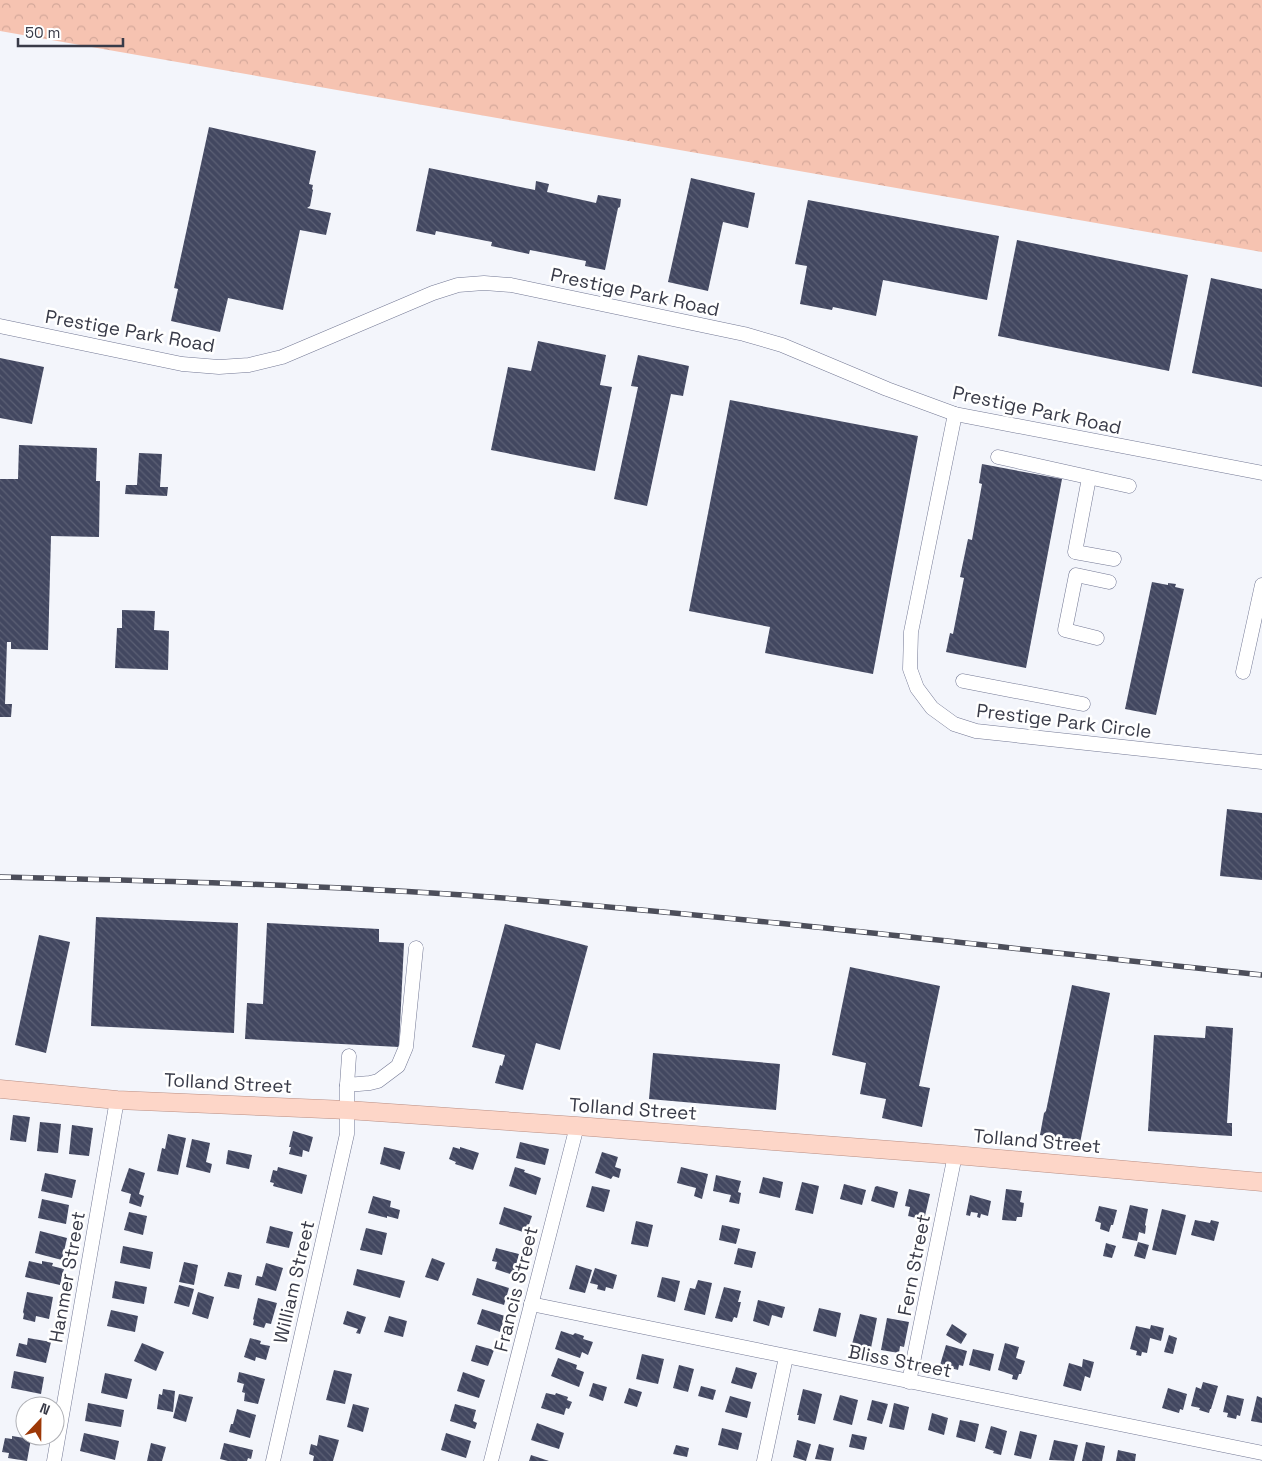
<svg xmlns="http://www.w3.org/2000/svg" width="1262" height="1461" viewBox="0 0 1262 1461" font-family="'Space Grotesk',sans-serif">
<style>
.forest{fill:url(#forest-crowns)}
.building{fill:url(#building-back-hatch)}
.lines{fill:none;stroke-linecap:round;stroke-linejoin:round}
.minor-casing{stroke:#737894;stroke-width:15}
.major-casing{stroke:#b88e84;stroke-width:19}
.minor{stroke:#fff;stroke-width:14}
.major{stroke:#fdd6c8;stroke-width:18}
.rail-casing{stroke:#4c4e5a;stroke-width:5.5}
.rail{stroke:#fff;stroke-width:4;stroke-dasharray:11;stroke-linecap:butt}
.labels{text-anchor:middle;dominant-baseline:central;stroke-width:5;stroke-linejoin:round;paint-order:stroke}
.street-label{font-size:19px;fill:#393b48;stroke:#fff}
</style>
<defs>
<pattern id="forest-crowns" width="20" height="18" patternUnits="userSpaceOnUse" patternTransform="scale(1.25)"><rect width="20" height="18" fill="#f6c3b1"/><path d="M2 6a3 3 0 1 1 6 0M12 15a3 3 0 1 1 6 0" fill="none" stroke="#d4a89a"/></pattern>
<pattern id="building-back-hatch" width="6" height="6" patternUnits="userSpaceOnUse" patternTransform="scale(1.25)"><rect width="6" height="6" fill="#424760"/><path d="M-1 5l2 2M0 0l6 6M5-1l2 2" fill="none" stroke="#5c6075"/></pattern>
</defs>
<rect width="100%" height="100%" fill="#f3f5fb"/>
<polygon class="forest" points="0,0 1262,0 1262,252 0,31"/>
<g class="building">
<polygon points="209,127 316,151 309,184 313,185 312,189 313,190 310,206 307,208 331,213 326,235 300,230 283,310 228,298 220,332 171,321 178,289 174,288"/>
<polygon points="429,168 535,190 536,181 549,184 547,192 596,203 598,195 621,199 620,207 618,208 605,270 585,266 586,261 530,250 529,254 491,246 492,242 436,231 435,235 416,231"/>
<polygon points="691,178 755,193 748,228 723,222 708,291 668,282"/>
<polygon points="808,200 999,236 987,300 883,280 876,316 833,307 832,310 800,304 807,266 795,264"/>
<polygon points="1017,240 1188,275 1169,371 998,336"/>
<polygon points="1211,278 1262,289 1262,387 1192,373"/>
<polygon points="538,341 606,355 600,385 612,387 595,471 491,450 508,367 531,371"/>
<polygon points="638,355 689,366 683,396 671,394 647,506 614,499 638,387 631,386"/>
<polygon points="0,358 44,367 32,424 0,418"/>
<polygon points="730,400 918,436 873,674 765,653 770,627 689,611"/>
<polygon points="19,445 97,448 96,481 100,481 99,537 51,536 48,650 11,649 11,642 7,642 5,704 12,704 11,717 0,717 0,479 18,479"/>
<polygon points="139,453 162,454 160,487 168,487 167,496 125,494 126,485 137,485"/>
<polygon points="982,464 1062,479 1026,668 946,652 950,633 953,634 964,578 960,577 968,539 972,540 982,484 979,483"/>
<polygon points="1152,582 1168,585 1168,583 1176,584 1175,587 1184,589 1156,715 1125,709"/>
<polygon points="122,610 155,611 154,630 169,631 168,670 115,668 117,628 122,628"/>
<polygon points="1227,809 1262,813 1262,880 1220,876"/>
<polygon points="96,917 238,923 234,1033 91,1026"/>
<polygon points="267,923 379,929 379,942 404,943 399,1047 245,1039 247,1003 263,1004"/>
<polygon points="505,924 588,946 560,1050 536,1043 523,1090 495,1083 500,1065 502,1066 505,1055 472,1047"/>
<polygon points="39,935 70,942 46,1053 15,1045"/>
<polygon points="850,967 940,986 919,1086 930,1088 922,1127 882,1118 886,1099 860,1094 866,1063 832,1055"/>
<polygon points="1072,985 1110,993 1080,1143 1040,1135 1044,1113 1046,1111"/>
<polygon points="1206,1026 1233,1028 1227,1123 1232,1123 1232,1136 1148,1131 1154,1035 1205,1038"/>
<polygon points="653,1053 780,1064 776,1110 649,1099"/>
<polygon points="13,1115 30,1117 26,1142 10,1140"/>
<polygon points="40,1122 61,1124 58,1153 37,1151"/>
<polygon points="72,1125 93,1128 89,1156 69,1154"/>
<polygon points="293,1131 313,1137 309,1152 303,1150 302,1157 289,1154 291,1147 289,1147"/>
<polygon points="168,1134 186,1138 178,1175 157,1171 162,1148 165,1149"/>
<polygon points="192,1139 210,1143 206,1162 212,1164 210,1173 186,1167"/>
<polygon points="520,1142 549,1149 545,1165 516,1158"/>
<polygon points="384,1147 405,1152 400,1170 380,1164"/>
<polygon points="453,1147 460,1149 460,1147 479,1153 473,1170 455,1164 456,1162 449,1159"/>
<polygon points="228,1150 252,1155 249,1169 226,1164"/>
<polygon points="602,1152 618,1157 615,1167 621,1169 619,1178 613,1176 611,1179 595,1173"/>
<polygon points="278,1167 307,1175 302,1194 273,1186 274,1183 270,1182 273,1170 277,1171"/>
<polygon points="515,1167 525,1170 524,1172 541,1178 536,1195 509,1186"/>
<polygon points="681,1167 708,1174 702,1199 694,1196 696,1188 677,1183"/>
<polygon points="129,1168 145,1173 139,1194 144,1196 141,1207 129,1203 131,1194 121,1191"/>
<polygon points="45,1173 76,1180 72,1198 41,1191"/>
<polygon points="716,1175 741,1181 738,1192 741,1193 739,1204 729,1202 731,1195 713,1191"/>
<polygon points="763,1177 783,1182 780,1198 759,1193"/>
<polygon points="802,1182 819,1186 813,1214 795,1210"/>
<polygon points="844,1184 866,1190 862,1205 840,1199"/>
<polygon points="592,1186 610,1190 604,1212 586,1207"/>
<polygon points="877,1186 898,1192 894,1208 871,1201 875,1187"/>
<polygon points="909,1189 930,1194 924,1220 908,1216 910,1207 905,1206"/>
<polygon points="1006,1189 1022,1191 1020,1202 1024,1203 1022,1217 1017,1217 1016,1221 1002,1220"/>
<polygon points="970,1195 991,1201 988,1216 981,1214 980,1218 977,1217 978,1213 971,1212 970,1216 966,1215"/>
<polygon points="373,1196 391,1201 390,1207 400,1210 398,1219 387,1216 387,1218 368,1213"/>
<polygon points="42,1199 69,1205 66,1224 38,1218"/>
<polygon points="1130,1205 1148,1209 1145,1225 1146,1226 1145,1234 1139,1232 1137,1241 1122,1238"/>
<polygon points="1099,1206 1117,1210 1113,1225 1111,1225 1109,1232 1100,1229 1101,1223 1095,1221"/>
<polygon points="504,1207 532,1216 526,1233 499,1224"/>
<polygon points="1162,1209 1186,1215 1176,1255 1152,1250"/>
<polygon points="129,1212 147,1216 143,1235 124,1230"/>
<polygon points="1195,1220 1210,1223 1211,1220 1219,1222 1214,1241 1191,1235"/>
<polygon points="636,1221 653,1225 648,1247 631,1244"/>
<polygon points="722,1225 740,1229 736,1244 719,1240"/>
<polygon points="270,1226 293,1232 289,1248 266,1243"/>
<polygon points="366,1228 387,1233 382,1255 360,1250"/>
<polygon points="40,1231 67,1238 62,1260 35,1253"/>
<polygon points="1138,1242 1149,1245 1145,1259 1134,1256"/>
<polygon points="1106,1243 1116,1246 1112,1258 1103,1256"/>
<polygon points="123,1246 153,1252 150,1269 120,1263"/>
<polygon points="496,1248 519,1254 513,1275 495,1269 497,1262 492,1261"/>
<polygon points="738,1248 756,1252 752,1268 734,1264"/>
<polygon points="432,1258 445,1263 438,1281 425,1277"/>
<polygon points="29,1261 42,1264 42,1261 53,1263 52,1266 64,1269 60,1285 25,1277"/>
<polygon points="184,1262 198,1265 194,1285 179,1282"/>
<polygon points="266,1263 283,1268 276,1291 255,1285 257,1276 262,1277"/>
<polygon points="576,1265 592,1270 585,1293 569,1289"/>
<polygon points="595,1268 617,1275 613,1289 606,1287 605,1291 597,1289 598,1285 590,1283"/>
<polygon points="357,1269 405,1281 400,1298 353,1285"/>
<polygon points="228,1272 242,1275 239,1289 224,1286"/>
<polygon points="662,1277 680,1281 675,1302 657,1297"/>
<polygon points="477,1278 509,1288 504,1305 472,1295"/>
<polygon points="698,1280 712,1283 705,1315 684,1310 690,1288 695,1289"/>
<polygon points="115,1281 147,1287 144,1304 112,1298"/>
<polygon points="179,1285 194,1289 189,1307 174,1303"/>
<polygon points="724,1287 741,1291 738,1302 741,1302 737,1318 734,1317 732,1322 715,1318"/>
<polygon points="27,1292 53,1297 49,1319 36,1316 35,1322 23,1319 24,1314 23,1312"/>
<polygon points="198,1292 214,1297 208,1319 192,1314"/>
<polygon points="258,1298 277,1303 271,1324 266,1323 264,1328 253,1325 254,1320 253,1319"/>
<polygon points="758,1300 785,1307 782,1318 772,1315 769,1326 753,1321"/>
<polygon points="819,1308 841,1313 836,1337 813,1331"/>
<polygon points="482,1309 505,1316 500,1332 477,1324"/>
<polygon points="111,1310 138,1316 135,1332 107,1326"/>
<polygon points="347,1311 366,1317 360,1334 356,1333 358,1329 343,1324"/>
<polygon points="860,1314 877,1318 871,1348 852,1344"/>
<polygon points="389,1316 407,1321 403,1337 384,1332"/>
<polygon points="887,1318 909,1322 904,1347 900,1346 899,1353 881,1350"/>
<polygon points="952,1324 967,1334 961,1344 946,1335"/>
<polygon points="1151,1325 1164,1328 1161,1341 1150,1338 1147,1353 1142,1352 1141,1356 1136,1355 1137,1351 1130,1349 1136,1326 1150,1329"/>
<polygon points="561,1331 573,1335 575,1333 584,1336 583,1339 593,1342 588,1355 582,1352 580,1358 555,1349"/>
<polygon points="1169,1335 1177,1338 1173,1354 1164,1352"/>
<polygon points="28,1338 51,1342 46,1363 16,1356 19,1343 27,1345"/>
<polygon points="250,1338 261,1341 260,1344 270,1346 266,1360 256,1357 255,1361 244,1357"/>
<polygon points="142,1343 164,1352 156,1371 134,1361"/>
<polygon points="1005,1343 1019,1347 1016,1358 1025,1361 1021,1374 1019,1374 1017,1380 1012,1379 1013,1375 998,1370"/>
<polygon points="476,1345 494,1350 488,1366 471,1361"/>
<polygon points="946,1345 967,1351 963,1366 959,1365 958,1370 940,1365"/>
<polygon points="973,1349 994,1354 990,1371 969,1365"/>
<polygon points="642,1354 664,1359 658,1384 636,1379"/>
<polygon points="558,1358 577,1365 576,1369 584,1372 579,1387 551,1376"/>
<polygon points="1083,1359 1094,1362 1090,1378 1085,1376 1081,1391 1063,1386 1069,1363 1082,1367"/>
<polygon points="679,1365 694,1369 688,1392 673,1388"/>
<polygon points="736,1367 757,1373 752,1389 731,1383"/>
<polygon points="334,1370 352,1374 345,1404 326,1400"/>
<polygon points="14,1371 44,1377 41,1394 11,1388"/>
<polygon points="239,1372 265,1379 258,1404 244,1401 245,1393 242,1392 244,1384 237,1382"/>
<polygon points="463,1372 485,1380 479,1398 457,1391"/>
<polygon points="105,1373 132,1379 127,1399 101,1393"/>
<polygon points="1203,1382 1218,1386 1211,1409 1210,1409 1209,1413 1199,1410 1200,1408 1191,1406 1196,1387 1201,1389"/>
<polygon points="593,1383 607,1387 603,1401 589,1396"/>
<polygon points="701,1386 716,1390 713,1400 698,1396"/>
<polygon points="629,1388 642,1392 637,1407 624,1403"/>
<polygon points="1168,1388 1187,1394 1183,1410 1180,1409 1179,1413 1162,1408"/>
<polygon points="163,1389 175,1391 173,1412 157,1409 159,1394 162,1395"/>
<polygon points="803,1389 822,1394 815,1424 798,1420 799,1415 797,1415"/>
<polygon points="546,1393 555,1395 556,1393 568,1397 567,1400 572,1402 569,1409 566,1408 564,1415 541,1408"/>
<polygon points="179,1394 193,1397 186,1422 173,1418"/>
<polygon points="840,1395 858,1400 852,1425 833,1420"/>
<polygon points="1227,1395 1244,1399 1240,1416 1237,1415 1236,1419 1227,1417 1228,1413 1223,1412"/>
<polygon points="730,1396 751,1402 747,1418 725,1412"/>
<polygon points="1257,1396 1262,1398 1262,1423 1251,1421"/>
<polygon points="872,1400 888,1404 882,1424 867,1420"/>
<polygon points="88,1403 124,1410 121,1427 85,1421"/>
<polygon points="894,1403 909,1407 904,1430 889,1427"/>
<polygon points="353,1404 369,1408 363,1432 347,1427"/>
<polygon points="455,1404 476,1410 473,1421 477,1423 475,1429 450,1421"/>
<polygon points="237,1409 256,1415 250,1438 229,1432 231,1424 233,1424"/>
<polygon points="932,1413 948,1418 944,1435 928,1430"/>
<polygon points="960,1420 979,1424 975,1442 956,1437"/>
<polygon points="537,1423 564,1433 559,1449 531,1440"/>
<polygon points="991,1426 1007,1431 1001,1455 993,1453 994,1451 985,1448"/>
<polygon points="722,1428 742,1433 738,1450 718,1445"/>
<polygon points="1020,1431 1037,1435 1031,1459 1014,1455"/>
<polygon points="84,1433 119,1441 115,1460 80,1451"/>
<polygon points="446,1433 471,1441 466,1458 441,1450"/>
<polygon points="852,1434 867,1437 864,1450 849,1447"/>
<polygon points="319,1435 339,1440 333,1461 313,1461 314,1456 309,1454 311,1444 317,1446"/>
<polygon points="12,1436 31,1439 27,1461 8,1458 9,1453 2,1452 5,1438 12,1439"/>
<polygon points="797,1440 811,1444 806,1461 793,1457"/>
<polygon points="1054,1440 1078,1445 1074,1461 1049,1460"/>
<polygon points="1086,1442 1105,1446 1102,1461 1082,1461"/>
<polygon points="151,1443 166,1447 162,1461 147,1461"/>
<polygon points="224,1443 253,1450 251,1459 248,1458 247,1461 228,1461 220,1459"/>
<polygon points="819,1444 834,1448 831,1461 815,1459"/>
<polygon points="676,1445 689,1448 687,1457 673,1454"/>
<polygon points="1118,1450 1136,1454 1135,1461 1116,1461"/>
<polygon points="531,1455 549,1461 529,1461"/>
</g>
<g class="lines">
<defs>
<g id="minor">
<polyline points="0,326 182,364 219,367 249,365 282,357 433,293 458,285 484,283 511,285 744,334 782,345 887,389 955,414 1262,473"/>
<polyline points="955,414 911,632 910,669 917,688 932,708 954,724 976,731 1262,762"/>
<polyline points="998,457 1129,486"/>
<polyline points="1089,478 1075,552 1114,559"/>
<polyline points="1097,638 1065,630 1076,575 1109,582"/>
<polyline points="1243,672 1262,585"/>
<polyline points="963,681 1083,704"/>
<polyline points="347,1085 370,1083 378,1081 398,1066 406,1047 416,948"/>
<polyline points="531,1304 1262,1453"/>
<polyline points="909,1382 955,1155"/>
<polyline points="54,1461 117,1100"/>
<polyline points="273,1461 347,1134 347,1085 349,1056"/>
<polyline points="491,1461 577,1126"/>
<polyline points="764,1461 786,1357"/>
</g>
<polyline id="major" points="0,1089 117,1100 347,1110 577,1126 955,1155 1262,1182"/>
</defs>
<use href="#minor" class="minor-casing"/>
<use href="#major" class="major-casing"/>
<use href="#minor" class="minor"/>
<use href="#major" class="major"/>
<defs>
<path id="rail" d="M0,877C163,881 327,885 490,897C748,917 1005,948 1262,975"/>
</defs>
<use href="#rail" class="rail-casing"/>
<use href="#rail" class="rail"/>
</g>
<g class="labels">
<g class="street-label">
<text transform="translate(635 292) rotate(12)">Prestige Park Road</text>
<text transform="translate(130 331) rotate(10)">Prestige Park Road</text>
<text transform="translate(1037 410) rotate(12)">Prestige Park Road</text>
<text transform="translate(1064 721) rotate(7)">Prestige Park Circle</text>
<text transform="translate(228 1083) rotate(3)">Tolland Street</text>
<text transform="translate(633 1109) rotate(4)">Tolland Street</text>
<text transform="translate(1037 1141) rotate(5)">Tolland Street</text>
<text transform="translate(914 1265) rotate(-79)">Fern Street</text>
<text transform="translate(67 1277) rotate(-80)">Hanmer Street</text>
<text transform="translate(294 1282) rotate(-77)">William Street</text>
<text transform="translate(516 1289) rotate(-76)">Francis Street</text>
<text transform="translate(900 1361) rotate(11)">Bliss Street</text>
</g>
</g>
<g transform="translate(40 1421) rotate(22)"><circle r="24" fill="#ffffff" stroke="#b0b1b6"/>
<path d="M0-4L9 19L0 12L-9 19Z" fill="#9d3807"/>
<text y="-8" font-size="14" font-weight="bold" text-anchor="middle" fill="#393b48">N</text>
</g>
<path d="M18 38v8h105v-8" fill="none" stroke="#393b48" stroke-width="2.5"/>
<text x="25" y="38" font-size="15" fill="#393b48" stroke="#ffffff" stroke-width="4" paint-order="stroke">50 m</text>
</svg>
